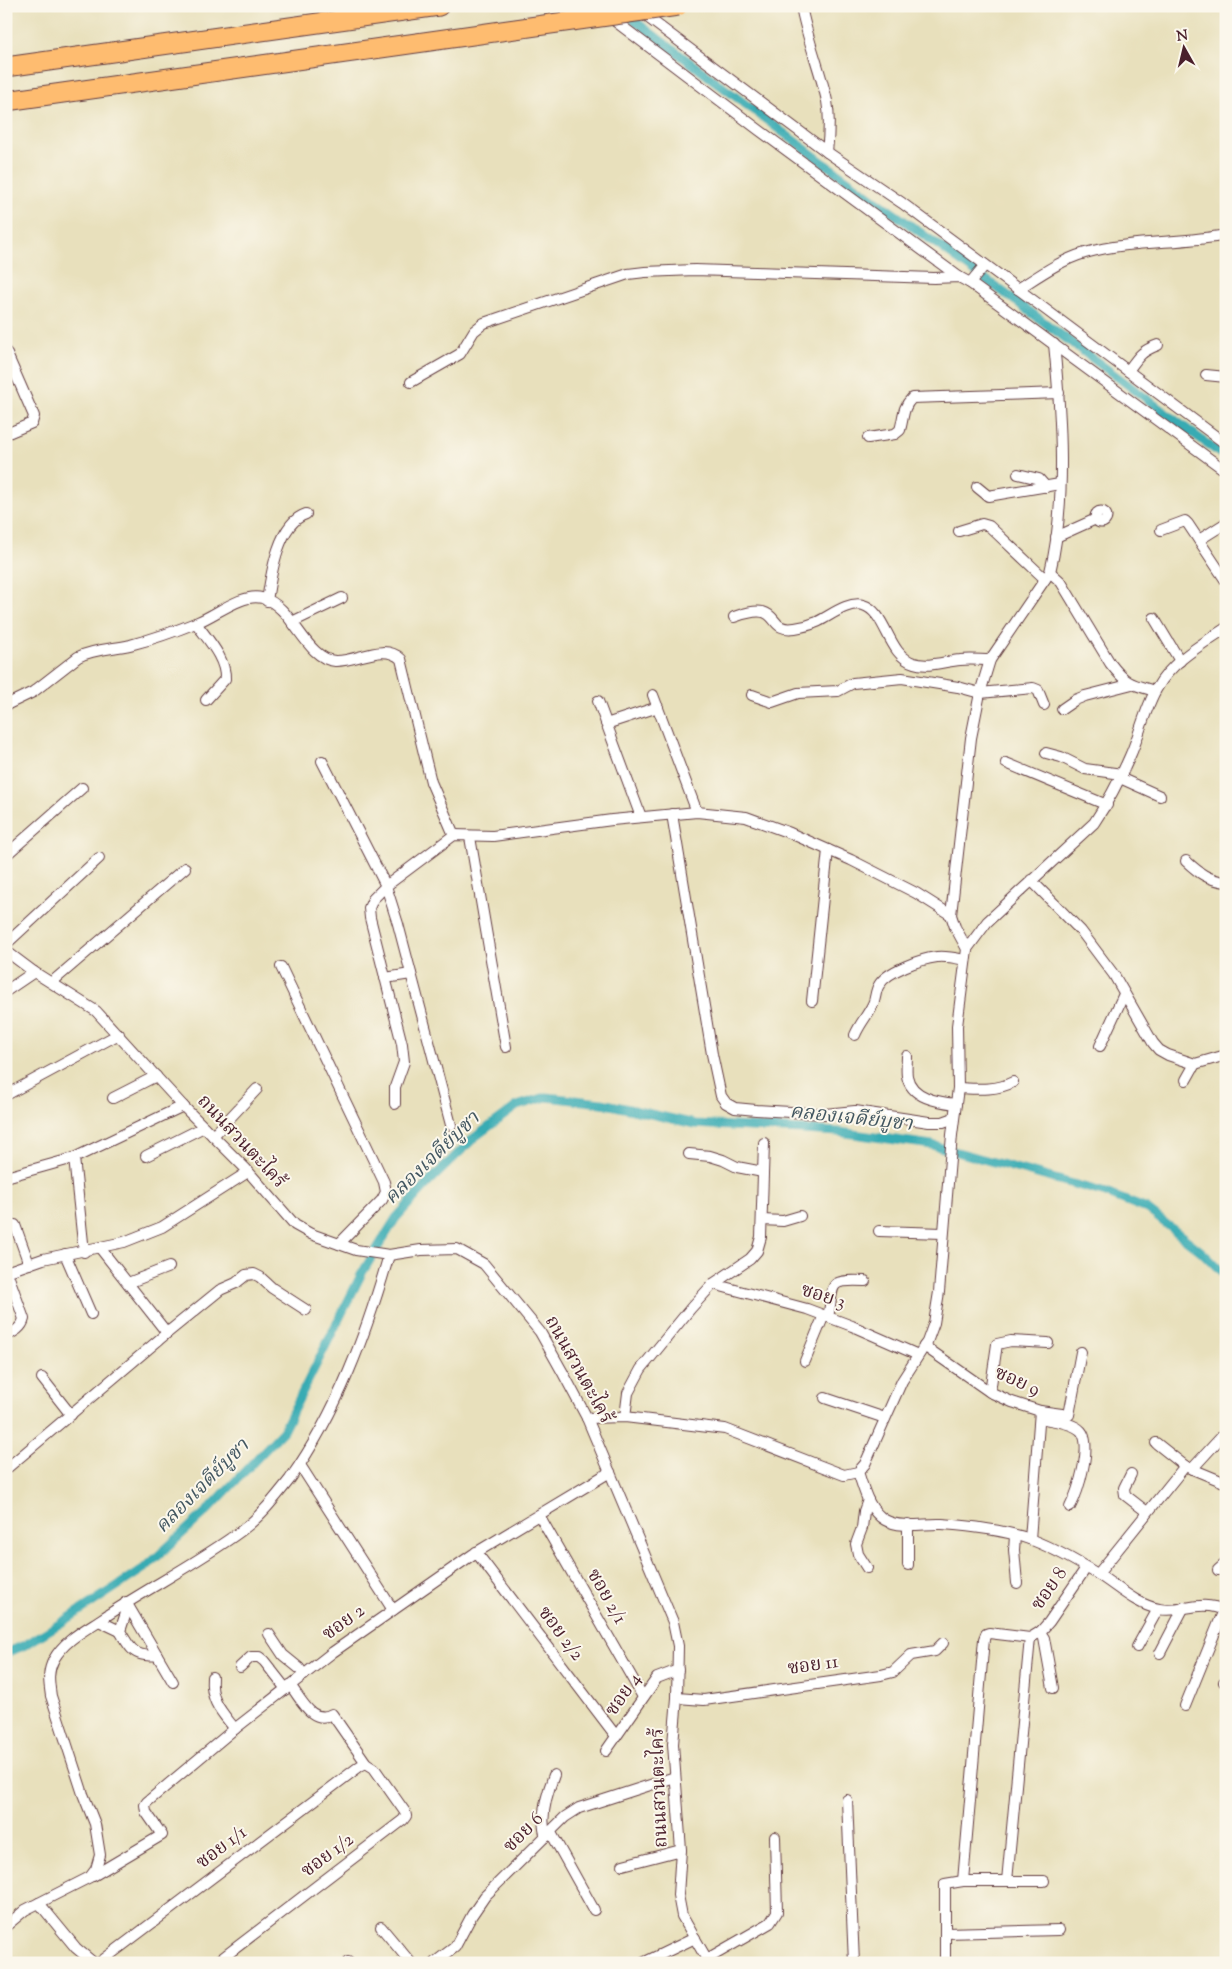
<svg xmlns="http://www.w3.org/2000/svg" width="1232" height="1969" viewBox="0 0 1232 1969" font-family="'Sorts Mill Goudy','Noto Serif Thai',serif">
<style>
.lines{fill:none;stroke-linecap:round;stroke-linejoin:round}
.canal{stroke:#39abb3;stroke-width:9}
.street-casing{stroke:#623c41;stroke-width:12}
.highway-casing{stroke:#623c41;stroke-width:21}
.street{stroke:#fff;stroke-width:10}
.highway{stroke:#febc70;stroke-width:19}
.highway-bridge-casing{stroke:#623c41;stroke-width:21;stroke-linecap:butt}
.highway-bridge{stroke:#febc70;stroke-width:19}
.labels{text-anchor:middle;dominant-baseline:central;stroke-width:4;stroke-linejoin:round;paint-order:stroke}
.street-label{font-size:19px;fill:#4a1f2b;stroke:#fbf7ec}
.water-label{font-size:20px;font-style:italic;fill:#435761;stroke:#fbf7ec}
</style>
<rect width="100%" height="100%" fill="#fbf7ec"/>
<filter id="ink" filterUnits="userSpaceOnUse"><feTurbulence type="fractalNoise" baseFrequency=".02" numOctaves="2"/><feDisplacementMap in="SourceGraphic" scale="10" xChannelSelector="R" yChannelSelector="G"/><feConvolveMatrix kernelMatrix="1 2 1 2 8 2 1 2 1" color-interpolation-filters="sRGB"/></filter>
<filter id="wash" filterUnits="userSpaceOnUse"><feTurbulence type="fractalNoise" baseFrequency=".0096" numOctaves="4" result="noise"/><feDisplacementMap in="SourceGraphic" scale="20" xChannelSelector="R" yChannelSelector="G"/><feGaussianBlur stdDeviation="1.12" result="paint"/><feColorMatrix in="noise" values="0 0 0 0 0 0 0 0 0 0 0 0 0 0 0 0 0 1.4 0 .05"/><feComposite in="paint" operator="in"/></filter>
<g filter="url(#wash)">
<rect width="100%" height="100%" fill="#e8e0bc"/>
<g class="lines">
<g class="canal">
<polyline points="627,15 821,161 1013,299 1226,458"/>
<polyline points="6,1653 25,1645 69,1618 146,1567 209,1509 283,1431 362,1273 396,1218 430,1181 475,1137 517,1106 546,1097 602,1103 695,1124 839,1132 932,1145 1106,1193 1147,1209 1202,1252 1226,1276"/>
</g>
</g>
</g>
<g filter="url(#ink)">
<g class="lines">
<defs>
<g id="street">
<polyline points="595,6 759,130 959,277"/>
<path d="M801,6C807,39 820,69 827,101C830,117 829,135 827,152"/>
<polyline points="639,11 827,152 902,203 1018,289 1226,444"/>
<polyline points="970,283 985,265"/>
<path d="M1018,289C1040,275 1061,260 1085,253C1131,240 1180,244 1226,235"/>
<polyline points="6,352 34,416 32,423 6,434"/>
<path d="M1128,371C1138,357 1141,351 1158,345"/>
<polyline points="1206,375 1226,377"/>
<polyline points="411,382 460,354 474,331 484,323 628,274 645,272 695,270 934,278 959,277 970,283 1226,471"/>
<path d="M868,438L895,434L900,430C904,417 902,408 912,398L1059,393"/>
<polyline points="1018,474 1039,479 1046,487"/>
<polyline points="977,487 988,496 1060,484"/>
<circle cx="1101" cy="517" r="5.5"/>
<polyline points="1161,530 1185,521 1188,524 1226,581"/>
<polyline points="959,531 982,524 989,526 1045,579"/>
<polyline points="1056,537 1096,519"/>
<polyline points="1199,540 1226,523"/>
<path d="M1050,572L1061,582L1110,663C1126,684 1130,684 1155,691"/>
<path d="M267,601C271,575 278,523 306,514"/>
<path d="M734,617C743,614 754,610 763,612C778,616 772,631 795,628C802,627 810,625 817,622C830,616 848,601 863,605C887,612 887,655 914,663C928,668 946,661 960,660C970,659 980,660 990,660"/>
<polyline points="1154,618 1180,661"/>
<polyline points="292,622 342,598"/>
<path d="M196,623C207,639 226,658 225,679L206,700"/>
<polyline points="653,695 697,812"/>
<polyline points="752,695 772,702 798,693 838,691 853,683 902,678 958,687 980,693 1033,688 1038,690 1044,705"/>
<polyline points="598,701 641,817"/>
<path d="M6,705L33,692L78,657C93,649 113,649 130,645C153,639 176,631 198,622C216,615 242,593 262,598C293,605 305,659 335,661C357,662 383,642 401,659L431,782L454,835"/>
<polyline points="1062,709 1075,700 1085,696 1132,684"/>
<polyline points="606,724 658,707"/>
<polyline points="1046,753 1061,757 1085,769 1122,774"/>
<polyline points="322,761 386,886 398,924 451,1125"/>
<polyline points="1006,763 1107,805"/>
<polyline points="1120,778 1160,796"/>
<polyline points="672,814 712,1054 721,1096 726,1103 735,1108 756,1110 825,1114 855,1111 929,1122 943,1122 954,1118"/>
<polyline points="470,837 506,1047"/>
<polyline points="6,855 82,788"/>
<path d="M1186,861C1199,873 1208,880 1226,882"/>
<polyline points="1031,880 1081,931 1114,975 1153,1043 1159,1050 1168,1055 1195,1064 1226,1055"/>
<polyline points="6,944 99,858"/>
<path d="M967,949L955,927L951,915L971,738L980,693L990,660L1050,572C1067,503 1061,414 1054,344"/>
<polyline points="6,951 34,972 96,1011 183,1106 246,1169 295,1225 311,1234 356,1250 389,1255 421,1250 457,1249 484,1264 540,1332 563,1373 587,1418 673,1622 678,1646 677,1698 673,1744 681,1850 678,1895 682,1916 709,1963"/>
<polyline points="281,967 384,1182 386,1192 382,1200 339,1244"/>
<polyline points="385,978 411,974"/>
<polyline points="52,982 185,868"/>
<polyline points="6,991 34,972"/>
<polyline points="812,1001 828,850"/>
<path d="M855,1035C860,1023 868,1015 873,1004C876,998 875,991 879,985C887,971 921,959 937,957C947,956 955,958 965,960"/>
<polyline points="1100,1046 1124,994"/>
<path d="M907,1056C907,1062 906,1070 907,1076C911,1098 938,1102 956,1104"/>
<polyline points="1186,1080 1195,1064"/>
<path d="M958,1088C977,1089 996,1091 1013,1082"/>
<polyline points="6,1095 119,1034"/>
<polyline points="113,1098 156,1076"/>
<polyline points="395,1104 395,1087 404,1062 402,1044 370,918 369,908 373,899 386,886 454,835 493,836 612,820 697,812 746,817 790,833 851,860 916,893 951,915"/>
<polyline points="213,1136 257,1089"/>
<polyline points="689,1154 710,1156 723,1160 737,1167 763,1172"/>
<polyline points="146,1156 204,1127"/>
<polyline points="6,1177 74,1158"/>
<polyline points="762,1220 783,1221 800,1216"/>
<polyline points="15,1225 29,1264"/>
<polyline points="879,1231 943,1233"/>
<polyline points="84,1252 74,1158 183,1106"/>
<polyline points="65,1254 91,1314"/>
<polyline points="6,1272 43,1259 124,1242 162,1227 248,1172"/>
<polyline points="128,1283 169,1267"/>
<polyline points="713,1284 807,1309 852,1326 918,1355"/>
<path d="M828,1317C835,1285 825,1279 865,1281"/>
<polyline points="167,1333 220,1290 236,1283 246,1275 254,1274 260,1277 272,1288 306,1310"/>
<path d="M6,1336C14,1332 22,1328 24,1319L7,1272"/>
<polyline points="924,1346 990,1392 1012,1402 1040,1411 1030,1539"/>
<polyline points="805,1361 824,1315"/>
<polyline points="42,1378 71,1415"/>
<polyline points="990,1392 997,1344 1011,1341 1048,1343"/>
<polyline points="825,1398 885,1418"/>
<polyline points="1040,1411 1069,1415 1081,1352"/>
<polyline points="625,1417 628,1393 641,1369 691,1308 713,1284 750,1259 757,1251 761,1237 764,1143"/>
<path d="M587,1418L625,1417L725,1429L844,1475L858,1472L865,1464L902,1381L927,1342L934,1323L939,1292L952,1135L958,1088L957,1026L967,949L987,922L1094,823C1108,802 1120,779 1130,756C1140,734 1145,708 1157,688C1172,661 1201,645 1226,628"/>
<path d="M1040,1418C1051,1421 1073,1422 1081,1431C1093,1445 1078,1492 1070,1507"/>
<polyline points="1156,1443 1185,1466 1226,1483"/>
<polyline points="300,1465 393,1610"/>
<polyline points="6,1469 167,1333 100,1248"/>
<polyline points="1192,1469 1226,1432"/>
<path d="M858,1472C864,1489 868,1510 885,1520C901,1529 925,1523 942,1524C969,1526 1006,1530 1032,1540C1055,1549 1078,1562 1099,1575C1118,1587 1137,1605 1159,1609C1183,1614 1198,1598 1226,1611"/>
<polyline points="1131,1474 1124,1488 1125,1495 1147,1512"/>
<polyline points="539,1515 643,1697"/>
<polyline points="908,1524 908,1565"/>
<polyline points="1015,1536 1014,1550 1017,1583"/>
<polyline points="476,1552 616,1736"/>
<polyline points="867,1568 858,1554 856,1544 862,1528 864,1511 868,1500"/>
<polyline points="1218,1570 1226,1563"/>
<polyline points="1098,1574 1185,1466"/>
<polyline points="126,1602 173,1682"/>
<path d="M128,1607L120,1631C130,1649 135,1658 157,1655"/>
<polyline points="99,1621 120,1631"/>
<polyline points="269,1634 283,1655 299,1668 304,1675"/>
<polyline points="1137,1647 1158,1609"/>
<polyline points="1160,1653 1184,1607"/>
<polyline points="240,1667 251,1657 259,1657 264,1661 286,1689"/>
<path d="M212,1677C210,1701 221,1711 235,1729"/>
<polyline points="1224,1682 1226,1683"/>
<polyline points="1053,1688 1044,1638 1040,1632 1049,1622 1086,1568"/>
<polyline points="677,1698 704,1700 881,1675 893,1672 911,1655 935,1651 943,1643"/>
<polyline points="1185,1706 1224,1610"/>
<polyline points="606,1751 657,1678 678,1670"/>
<polyline points="847,1800 854,1963"/>
<polyline points="550,1831 594,1910"/>
<path d="M546,1837C539,1818 547,1793 554,1775"/>
<polyline points="623,1865 681,1850"/>
<polyline points="93,1876 162,1835 146,1812 145,1805 147,1802 232,1731 333,1652 472,1555 610,1472"/>
<polyline points="963,1881 984,1639 986,1634 989,1633 1030,1638 1040,1632"/>
<polyline points="1007,1881 1044,1881"/>
<polyline points="39,1903 76,1948 94,1963"/>
<path d="M6,1926L25,1910L90,1877L96,1869L100,1855L95,1824L83,1794L51,1696C49,1682 47,1672 54,1659C64,1641 83,1631 100,1620C146,1589 196,1564 241,1531C260,1517 275,1498 290,1479C338,1411 366,1334 389,1255"/>
<polyline points="381,1927 411,1963"/>
<polyline points="945,1933 1059,1930"/>
<polyline points="707,1959 770,1923 777,1912 775,1837"/>
<polyline points="348,1962 349,1963"/>
<polyline points="99,1963 360,1766 366,1763"/>
<path d="M216,1963L403,1820L406,1816L405,1812L374,1768L366,1763L332,1714C312,1725 302,1700 290,1685"/>
<polyline points="434,1963 455,1947 472,1915 485,1896 565,1817 579,1808 675,1777"/>
<polyline points="643,1963 695,1938"/>
<polyline points="945,1963 945,1884 963,1881 1007,1881 1030,1638"/>
</g>
<polyline id="highway" points="6,67 439,6"/>
</defs>
<use href="#street" class="street-casing"/>
<use href="#highway" class="highway-casing"/>
<use href="#street" class="street"/>
<use href="#highway" class="highway"/>
<defs>
<polyline id="highway-bridge" points="6,101 678,6"/>
</defs>
<use href="#highway-bridge" class="highway-bridge-casing"/>
<use href="#highway-bridge" class="highway-bridge"/>
</g>
</g>
<g class="labels">
<g class="street-label">
<text transform="translate(241 1142) rotate(47)">ถนนสวนตะไคร้</text>
<text transform="translate(823 1297) rotate(18)">ซอย 3</text>
<text transform="translate(578 1370) rotate(61)">ถนนสวนตะไคร้</text>
<text transform="translate(1017 1382) rotate(24)">ซอย 9</text>
<text transform="translate(1050 1589) rotate(-55)">ซอย 8</text>
<text transform="translate(606 1597) rotate(60)">ซอย 2/1</text>
<text transform="translate(344 1623) rotate(-36)">ซอย 2</text>
<text transform="translate(560 1634) rotate(53)">ซอย 2/2</text>
<text transform="translate(813 1666) rotate(-8)">ซอย 11</text>
<text transform="translate(624 1695) rotate(-55)">ซอย 4</text>
<text transform="translate(660 1788) rotate(-92)">ถนนสวนตะไคร้</text>
<text transform="translate(524 1833) rotate(-45)">ซอย 6</text>
<text transform="translate(222 1848) rotate(-37)">ซอย 1/1</text>
<text transform="translate(328 1856) rotate(-37)">ซอย 1/2</text>
</g>
<g class="water-label">
<text transform="translate(851 1119) rotate(6)">คลองเจดีย์บูชา</text>
<text transform="translate(433 1159) rotate(-44)">คลองเจดีย์บูชา</text>
<text transform="translate(203 1487) rotate(-45)">คลองเจดีย์บูชา</text>
</g>
</g>
<rect width="1232" height="1969" fill="none" stroke="#fbf7ec" stroke-width="25"/>
<g transform="translate(1184 48) rotate(352)" stroke="#fbf7ec" stroke-width="4" paint-order="stroke">
<path d="M0-4L9 19L0 12L-9 19Z" fill="#4a1f2b"/>
<text y="-8" font-size="14" font-weight="bold" text-anchor="middle" fill="#4a1f2b">N</text>
</g>
</svg>
